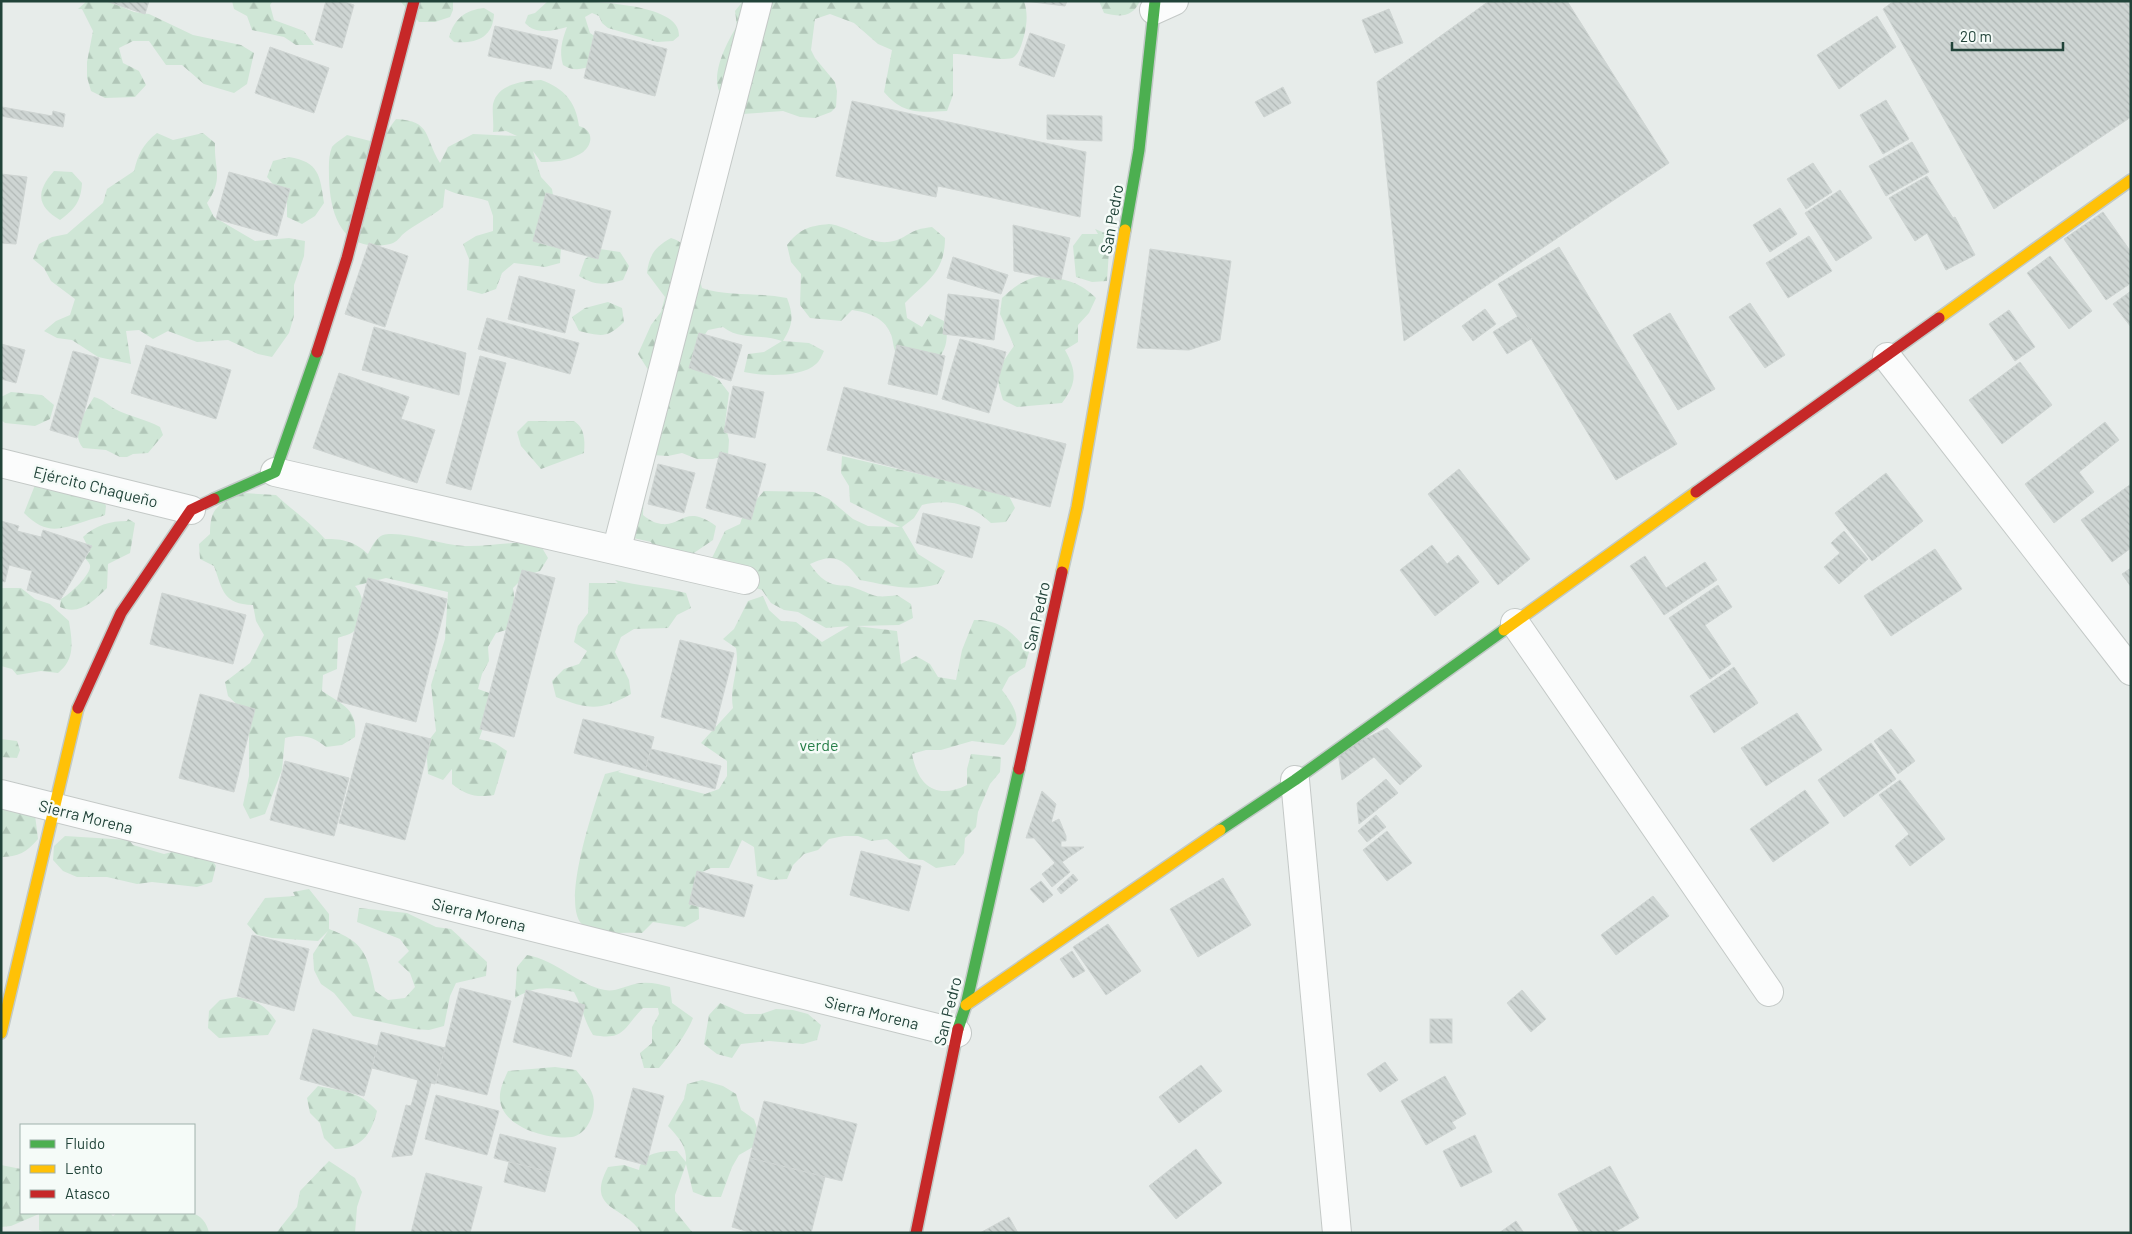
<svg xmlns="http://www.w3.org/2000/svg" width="2132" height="1234" viewBox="0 0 2132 1234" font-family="Barlow,sans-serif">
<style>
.forest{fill:url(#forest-firs)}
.building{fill:url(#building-back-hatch);stroke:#cfd5d3}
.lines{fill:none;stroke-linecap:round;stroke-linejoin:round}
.street-casing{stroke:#c4c9c7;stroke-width:30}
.fast-casing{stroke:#c2cac7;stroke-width:14}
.slow-casing{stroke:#c2cac7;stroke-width:14}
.jam-casing{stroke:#c2cac7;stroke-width:14}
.street{stroke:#fbfcfc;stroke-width:28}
.fast{stroke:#4caf50;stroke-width:11}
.slow{stroke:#ffc107;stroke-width:11}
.jam{stroke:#c62828;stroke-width:11}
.labels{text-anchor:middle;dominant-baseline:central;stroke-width:5;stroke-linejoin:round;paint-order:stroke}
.street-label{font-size:16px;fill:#214339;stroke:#f5fbf8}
.park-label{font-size:16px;fill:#267e48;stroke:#f5fbf8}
</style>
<defs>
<pattern id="forest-firs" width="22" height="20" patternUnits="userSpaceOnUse" patternTransform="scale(1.25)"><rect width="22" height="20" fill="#cfe6d6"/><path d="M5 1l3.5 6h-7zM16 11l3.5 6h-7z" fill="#b1c6b8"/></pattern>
<pattern id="building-back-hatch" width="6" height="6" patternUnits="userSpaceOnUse" patternTransform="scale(1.25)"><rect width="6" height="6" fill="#ced5d3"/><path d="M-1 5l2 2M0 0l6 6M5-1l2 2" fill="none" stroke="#b1b8b6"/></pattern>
</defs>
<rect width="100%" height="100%" fill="#e7ecea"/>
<g class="forest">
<polygon points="87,1 108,1 134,12 149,14 193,35 241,45 254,53 247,84 234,93 204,84 182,65 166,65 149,41 133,41 119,48 123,63 139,71 146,85 135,97 105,98 91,91 87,77 87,62 93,31 82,9 78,9"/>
<polygon points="232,1 273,1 270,5 274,20 304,31 314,45 296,45 284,37 252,30 247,16 234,9"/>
<polygon points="400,1 453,1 453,10 450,17 435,22 419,22"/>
<path d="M548,1C574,1 682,0 679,36L673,41L657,42L608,28L602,23L599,16L592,13L585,17L590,33L596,37L593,65C583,70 572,71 563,65C559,51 562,40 567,27C552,31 536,35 525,23L528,15L535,13Z"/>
<path d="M743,1H1024C1028,13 1027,24 1024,36C1022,43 1020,52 1014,57C1006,63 966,53 953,54V95L947,111C918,112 904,115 884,92L892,50L878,44L854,23L830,14L815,19L811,50L815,58L835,82L837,91L836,107L831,112L815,118L800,117L783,111L743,114C736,108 728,103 722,96C708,78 727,42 737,26L735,11Z"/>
<path d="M1099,1H1140C1132,18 1120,17 1104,13Z"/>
<path d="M484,8L494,14C493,38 475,44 454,42L449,37C454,19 465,10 484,8Z"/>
<path d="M541,80C564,88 576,102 579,126C595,130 593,147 580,154C568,161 555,162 541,162L533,151L541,177L552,189L561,247L560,263L545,267L514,263L502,273L496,289L482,294L467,290L469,259L463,244L476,236L493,231V216L488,201C473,196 459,196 445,189L443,207C430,218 415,224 402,235C399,239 395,243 390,244C343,254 330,216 329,178C329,168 328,157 332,147C335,143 342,139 347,135L378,143L396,119C432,121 424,137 440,163L448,147L473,134L517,136L506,131L493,132C494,123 492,112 493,104C498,83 524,81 541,80Z"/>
<path d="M157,133L173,140L203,133L215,143C214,171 224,177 207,203L214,217L255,241L289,238L305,241L304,256L294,285V316L289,333L272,357L258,354L228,340L197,342L168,331L153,339L139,330L126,331L131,364L98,357L72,340L57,338L44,331L56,321L70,315L75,299L51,281L44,268L33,259L39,244L52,237L67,234L103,203L107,189L134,171C138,154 143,144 157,133Z"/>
<path d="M289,157C319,162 320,175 324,203L315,216L302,224L287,217V201L267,177L273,161Z"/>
<path d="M54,171L72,172L82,183C81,201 75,209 60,220C36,206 36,191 54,171Z"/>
<path d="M829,224C849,226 868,244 888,242C901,241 906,234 917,230C922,228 927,228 932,227L945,238C945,272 927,281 905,303L907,318L922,327L930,314L946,322C948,340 947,350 934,364C925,362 911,363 903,359C891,353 895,342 890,332C883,317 867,312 852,310L841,321L810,318L800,305L801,274L791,262L787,245C800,229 808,226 829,224Z"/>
<polygon points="1095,229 1110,235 1107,281 1092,282 1076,277 1073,246 1082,234 1098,234"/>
<path d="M671,238C693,244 697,270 702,288C729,297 758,292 787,298C794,316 793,325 783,341L809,343L824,351C822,355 820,361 816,364C802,378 761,376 744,372L748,354L764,352L782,341C760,333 741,341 723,327L708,330L699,343L706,372L719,380L729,393L725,424L729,440L728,455L713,459H697L682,453L668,456L636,454L654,379L638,354L651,325L661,312L665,297L647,273C649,255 655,247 671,238Z"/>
<path d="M600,249L620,252L629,266L623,280C604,285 596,286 579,276L585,259Z"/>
<path d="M1041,276C1064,279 1079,281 1096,298L1089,313L1078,325V342L1065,350C1077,372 1077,383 1062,403L1017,407L1003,400C994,371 997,370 1014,346L1000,314L1002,298C1014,287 1024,279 1041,276Z"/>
<path d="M608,302L622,308L624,322C607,339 601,336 579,331L572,317L585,308Z"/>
<polygon points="11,392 42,395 54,405 50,419 35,426 5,423 1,420 1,397"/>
<path d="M94,397C103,399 108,405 115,409C130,417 146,419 160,427L163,435L148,453L133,454L127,457H120L106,450L83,448C70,432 85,412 94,397Z"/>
<path d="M528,421H574C585,428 585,441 584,453L541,469L521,446L517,432Z"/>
<path d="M842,456L961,484L993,489L1008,494L1015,508L1006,522L991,523C971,504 949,498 922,505L914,518L902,527L918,554L945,571L938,584C910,592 887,585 860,580C844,559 835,552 810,564C817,574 824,583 837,585C842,586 848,585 852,587C874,594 871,599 897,595L911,604L913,618L899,625L856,626L897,631L901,664L916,656L930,664L938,677L956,680L962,650L974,620C1001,620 1011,631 1029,652L1025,667L1009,677L1002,690C1019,712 1023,723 1004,745L972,741L941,750H926L912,754C918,786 936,800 967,785V769L971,754L1001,757L1000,772L990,784L978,812L976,827L965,838L964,853L955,865L936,868L923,860L909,859L887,839L871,841L858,836H844L829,839L818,850L804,854L793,865L787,879L771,880L757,876L754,847L742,840L729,868H711L698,874L699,919L685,927L653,922L642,933C625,932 599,936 584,926C558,909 596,800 605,774L621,770L618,772L705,794L719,789L727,776V761L701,743L733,708C729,685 740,671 736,648L723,639L734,629L748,601L763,596L769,610L781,621L796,622L822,642L849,626L826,628L798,612L784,610L771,603L762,590L710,573L712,558L725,531L740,524L743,515L764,491L814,492L829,499L853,519L868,526L900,527L850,502L849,486L841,473Z"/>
<path d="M35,485L103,499L106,506L105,515C99,518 93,518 86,521C59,530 46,535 24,513Z"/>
<path d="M644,485L643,515C647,518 652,522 657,523C682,530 683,502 716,526L713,540L688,557L658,555L651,542L620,535L610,525C612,498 622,496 644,485Z"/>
<path d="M244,493L276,495C292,510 310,522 325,539C343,539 354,541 368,554C373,545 377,534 389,534C412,533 441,545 465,546C491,547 515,539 541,546L548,558L540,571L525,576L513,588L515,603L512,628L496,633L488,647L489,661L482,674L478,689L492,694L490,709L479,739L495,743L507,751L494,795C476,798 466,795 452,784V769L443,780L428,774L426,744L436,731L431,685L445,639L448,592L386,578L355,586C366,598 367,623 353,632C349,635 342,636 338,638L337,669L323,675L322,691C343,705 358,709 355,737L342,745L326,747C312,736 302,734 285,738L282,770L265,814L250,819L243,805L249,776V716L228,696L225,682L250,663L264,635L256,621L253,605C223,604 223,591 214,566L200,559L199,544L210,534C210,505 220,504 244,493Z"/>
<path d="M128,519L135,523L130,553L108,564L107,588C93,601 80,616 60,607L61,599C69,595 92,574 90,565C90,564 86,559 85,558L90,551L83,537C96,525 110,521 127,521Z"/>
<path d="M615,580C639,586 662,587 686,593L691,608L677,615L668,628L634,629L621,637L615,652L629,680L631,694C599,712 588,709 556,697L552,681L564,669L579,664L587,651L574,642L578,626L588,613L589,583H618Z"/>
<path d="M1,588H21L35,599L50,604L69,621C72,641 76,659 58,673L41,671L17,675L12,669L1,666Z"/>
<polygon points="1,739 17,741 20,750 17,758 1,757"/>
<path d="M1,795L34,807L38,839C27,852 18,857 1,857Z"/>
<polygon points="65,836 129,840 133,845 164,854 194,847 208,853 216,866 212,882 197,887 152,882 137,884 107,877 77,877 63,871 53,860 54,846"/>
<path d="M309,889L329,914V929C365,942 368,956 375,991L388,1000L405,998L415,987L410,973L398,962L409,951L400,939L357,922L359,908L407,913L436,927L451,929L487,962L486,976L456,983L450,996L444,1026L429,1030L414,1029L353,1016L334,993L321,984L314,970L313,954L328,931L318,941L272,938L257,935L247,924L265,898L295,896L293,892Z"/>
<path d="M527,955C556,960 580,986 605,990C615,992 626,986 635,984C647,981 659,984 670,987L672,1003L693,1018C687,1034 671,1054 659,1068H644L640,1053L652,1043V1027L659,1014L658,1008H643C623,1028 625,1041 593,1035C584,1021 582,1006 574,992C550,987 536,985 515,998L517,967Z"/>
<path d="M237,997C257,1001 264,1004 276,1021L268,1035L219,1038L208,1028L209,1011L220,1000Z"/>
<polygon points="720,1003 745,1014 761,1014 776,1009 793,1010 808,1014 821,1025 817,1040 803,1044 769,1041 741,1044 732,1058 717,1054 704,1044 709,1015"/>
<path d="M555,1067L576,1070C582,1078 591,1087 593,1096C597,1111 588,1134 572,1137C549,1140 503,1128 500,1100C499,1090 504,1080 508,1071Z"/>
<path d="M702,1080L723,1086L736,1094L741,1110L754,1119L759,1134L753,1147L739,1155L732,1167L721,1197H706L693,1192L686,1164L675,1195V1211L693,1233H641C627,1206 584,1211 608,1167L624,1165L639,1170C642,1152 662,1151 677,1151L686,1162C687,1146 679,1138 668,1126L684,1099L687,1084Z"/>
<path d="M318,1086C342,1091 360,1091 377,1111C371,1135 361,1149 335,1149L324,1138L320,1123L310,1113L307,1098Z"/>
<polygon points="329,1161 355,1178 362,1192 357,1207 355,1233 276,1233 297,1207 300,1191"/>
<path d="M1,1165L21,1169V1213H110L113,1216L117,1213H191C201,1215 207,1223 209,1233H47L39,1230V1214L11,1226L1,1227Z"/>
</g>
<g class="building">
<polygon points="106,1 149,1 145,14"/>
<polygon points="326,1 342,1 354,5 342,48 315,40"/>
<polygon points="1025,1 1067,1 1065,6"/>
<polygon points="1489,1 1567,1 1669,163 1404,341 1377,82"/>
<polygon points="1894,1 2131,1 2131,117 1994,209 1883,9"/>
<polygon points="1389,9 1403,43 1375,53 1362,20"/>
<polygon points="1877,16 1896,47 1839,89 1817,55"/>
<polygon points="495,26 558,40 551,69 488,56"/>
<polygon points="595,31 667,49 655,96 584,78"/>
<polygon points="1030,33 1065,45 1054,77 1019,65"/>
<polygon points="270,47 329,68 314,113 255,93"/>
<polygon points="1283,87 1291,103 1264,117 1255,102"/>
<polygon points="1886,100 1909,139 1883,154 1860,115"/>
<polygon points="852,101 1086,152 1080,217 938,186 936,197 836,176"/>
<polygon points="2,107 52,116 53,111 65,114 63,127 1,116"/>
<polygon points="1047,115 1102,116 1102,141 1047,139"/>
<polygon points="1912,142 1929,172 1886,196 1869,166"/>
<polygon points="1813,163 1832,192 1806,209 1787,179"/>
<polygon points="229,172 290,189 277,236 216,219"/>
<polygon points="1,174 27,177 16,244 1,243"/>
<polygon points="1927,176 1953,218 1955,217 1975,255 1946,270 1927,233 1915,241 1889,198"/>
<polygon points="1840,190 1872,238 1836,261 1805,213"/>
<polygon points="546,193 611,211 598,259 533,241"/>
<polygon points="1780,208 1797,234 1770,252 1753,225"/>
<polygon points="2103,212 2131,252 2131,283 2106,300 2064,239"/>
<polygon points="1013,225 1070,238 1061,280 1014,271"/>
<polygon points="1809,236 1832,271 1788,298 1766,263"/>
<polygon points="369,243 408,256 385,327 345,314"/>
<polygon points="1559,247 1677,444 1616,480 1498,284"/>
<polygon points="1150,249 1231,261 1220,340 1189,350 1137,348"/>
<polygon points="2050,256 2092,311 2069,329 2027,273"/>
<polygon points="953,257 1008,275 1001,294 947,278"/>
<polygon points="519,276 575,290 565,333 508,319"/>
<polygon points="2131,291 2131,327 2113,304"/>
<polygon points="948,294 999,300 994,340 943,334"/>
<polygon points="1750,303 1785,355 1765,368 1729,317"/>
<polygon points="1485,309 1496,324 1473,341 1462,326"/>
<polygon points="2009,310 2035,347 2015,361 1989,324"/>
<polygon points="1670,313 1715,389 1678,410 1633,335"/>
<polygon points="1520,315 1534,337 1507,354 1493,332"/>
<polygon points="487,318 579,343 570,374 478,349"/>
<polygon points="374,327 466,353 459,395 362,370"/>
<polygon points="699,333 742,345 731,381 689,368"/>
<polygon points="960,339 1006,352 989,413 942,399"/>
<polygon points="1,344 25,350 16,383 1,379"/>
<polygon points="146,345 231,370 216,419 131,393"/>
<polygon points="897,345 945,356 937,395 888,384"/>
<polygon points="73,351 99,358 77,438 50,430"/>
<polygon points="480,356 506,363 471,490 446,483"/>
<polygon points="2020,362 2052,405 2002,444 1969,400"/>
<polygon points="339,373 409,397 401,419 435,430 417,483 313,448"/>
<polygon points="733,386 764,392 755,438 724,432"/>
<polygon points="844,387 1066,444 1050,507 827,450"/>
<polygon points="2105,422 2119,440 2079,472 2094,492 2054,523 2025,484"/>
<polygon points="720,452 766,464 751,520 706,508"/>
<polygon points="658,464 695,473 684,513 648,504"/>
<polygon points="1459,469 1530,559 1498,585 1428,494"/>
<polygon points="1886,473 1923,521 1872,561 1835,513"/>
<polygon points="2131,484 2131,548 2112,562 2081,520"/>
<polygon points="923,513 980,527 972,558 916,543"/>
<polygon points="1,521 19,526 17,531 41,537 43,530 92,546 60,600 27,590 32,571 9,565 5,582 1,581"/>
<polygon points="1844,531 1868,559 1839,584 1824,567 1840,553 1831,543"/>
<polygon points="1432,545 1447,564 1458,555 1479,582 1435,616 1400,570"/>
<polygon points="1935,549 1962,589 1891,636 1864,596"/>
<polygon points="1645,556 1666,588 1705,562 1717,580 1664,615 1630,566"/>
<polygon points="2131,568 2131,587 2122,574"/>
<polygon points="522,570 555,578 514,737 480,729"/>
<polygon points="368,578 447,599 416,722 337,701"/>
<polygon points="1718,585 1732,607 1705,625 1731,664 1710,679 1669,618"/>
<polygon points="162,593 246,615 233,664 150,644"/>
<polygon points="680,640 734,653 714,731 661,717"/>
<polygon points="1734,667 1758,703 1714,733 1690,696"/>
<polygon points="200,694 255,709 234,792 179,778"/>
<polygon points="1797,713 1822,750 1766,786 1741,748"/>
<polygon points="583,719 654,737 645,771 574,753"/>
<polygon points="366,723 431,739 405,840 339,823"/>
<polygon points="1387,728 1422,766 1400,785 1374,757 1342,780 1338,752"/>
<polygon points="1891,729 1915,761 1898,774 1874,741"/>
<polygon points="1871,743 1896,779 1844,817 1818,780"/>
<polygon points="651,749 721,766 715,789 645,771"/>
<polygon points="285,761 349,778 334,836 270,820"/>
<polygon points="1386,779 1398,793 1359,824 1357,803"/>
<polygon points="1900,780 1945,839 1910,866 1895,846 1909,834 1879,795"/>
<polygon points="1805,790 1829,823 1773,862 1750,829"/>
<polygon points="1042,791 1056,804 1051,823 1059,819 1066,836 1066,841 1061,841 1061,847 1084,847 1062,862 1070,872 1052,887 1042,874 1055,863 1034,838 1026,838"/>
<polygon points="1376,815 1386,827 1367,842 1358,831"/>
<polygon points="1387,831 1412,863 1387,881 1363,850"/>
<polygon points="861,851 921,866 909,911 850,895"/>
<polygon points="697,871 753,885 744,917 689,904"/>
<polygon points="1073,874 1078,880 1061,894 1057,889"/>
<polygon points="1223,878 1251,925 1198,957 1170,909"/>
<polygon points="1041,881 1053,895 1043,903 1030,889"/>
<polygon points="1653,896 1669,916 1616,955 1601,935"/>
<polygon points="1108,924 1141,971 1106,995 1073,947"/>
<polygon points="252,935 309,949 294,1011 237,996"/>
<polygon points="1072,951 1085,971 1073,978 1060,959"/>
<polygon points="460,988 511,1001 487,1095 436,1083"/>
<polygon points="526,990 585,1005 571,1057 513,1042"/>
<polygon points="1522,990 1546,1019 1531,1032 1507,1003"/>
<rect x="1430" y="1019" width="22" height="24"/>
<polygon points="313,1029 378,1046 364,1096 300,1079"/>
<polygon points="381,1032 445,1048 435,1084 431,1083 412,1155 392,1157 406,1105 411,1106 418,1080 372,1068"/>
<polygon points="1385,1062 1398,1080 1380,1092 1367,1074"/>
<polygon points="1201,1065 1222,1091 1179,1123 1159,1097"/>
<polygon points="1445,1076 1466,1114 1452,1122 1456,1128 1426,1145 1401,1101"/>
<polygon points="633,1088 664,1096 646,1165 615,1157"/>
<polygon points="436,1095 499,1111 487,1155 425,1139"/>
<polygon points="764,1101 857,1124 842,1181 750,1158"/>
<polygon points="500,1134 556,1148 550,1172 494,1158"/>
<polygon points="1475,1135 1492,1172 1461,1187 1443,1151"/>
<polygon points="1196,1149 1222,1183 1176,1219 1149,1186"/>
<polygon points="750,1158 825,1177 811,1233 753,1233 732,1227"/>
<polygon points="509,1162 550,1172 545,1192 504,1182"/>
<polygon points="1610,1166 1639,1218 1613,1233 1580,1233 1558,1194"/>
<polygon points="426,1173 482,1187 470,1233 411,1233"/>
<polygon points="1009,1217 1018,1233 980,1233"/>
<polygon points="1516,1221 1524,1233 1499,1233"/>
</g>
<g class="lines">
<defs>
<g id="street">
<polyline points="1154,10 1174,1"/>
<polyline points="1887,357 2131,671"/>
<polyline points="1,463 191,510"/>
<polyline points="275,472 745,580"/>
<polyline points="617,548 758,1"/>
<polyline points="1515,623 1769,992"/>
<polyline points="1295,780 1337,1233"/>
<polyline points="1,794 957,1033"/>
</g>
<g id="fast">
<polyline points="1125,230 1139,150 1155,1"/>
<polyline points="214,499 275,472 317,352"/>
<polyline points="1220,830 1295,780 1504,630"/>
<polyline points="958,1029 966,1005 1019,769"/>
</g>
<g id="slow">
<polyline points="1939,318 2131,180"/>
<polyline points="1062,572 1077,507 1125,230"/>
<polyline points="1504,630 1696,492"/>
<polyline points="966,1005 1220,830"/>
<polyline points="1,1033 78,708"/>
</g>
<g id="jam">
<polyline points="317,352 347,258 414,1"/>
<polyline points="1696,492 1939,318"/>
<polyline points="78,708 121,613 191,510 214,499"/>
<polyline points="1019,769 1062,572"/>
<polyline points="916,1233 958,1029"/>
</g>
</defs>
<use href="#street" class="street-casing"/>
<use href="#fast" class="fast-casing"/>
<use href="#slow" class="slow-casing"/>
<use href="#jam" class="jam-casing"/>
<use href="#street" class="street"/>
<use href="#fast" class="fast"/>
<use href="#slow" class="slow"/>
<use href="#jam" class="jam"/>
</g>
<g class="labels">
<g class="street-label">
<text transform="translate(1111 219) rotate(-80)">San Pedro</text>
<text transform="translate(96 486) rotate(14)">Ejército Chaqueño</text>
<text transform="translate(1036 616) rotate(-77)">San Pedro</text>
<text transform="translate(86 816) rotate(14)">Sierra Morena</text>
<text transform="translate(479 914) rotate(14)">Sierra Morena</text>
<text transform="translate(947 1011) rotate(-76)">San Pedro</text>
<text transform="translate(872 1012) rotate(14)">Sierra Morena</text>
</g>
<g class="park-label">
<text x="819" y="744">verde</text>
</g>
</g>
<rect width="2132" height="1234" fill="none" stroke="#214339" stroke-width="5"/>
<rect x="20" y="1124" width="175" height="90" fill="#f5fbf8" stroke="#a0b1ac"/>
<rect x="30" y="1140" width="25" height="8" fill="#4caf50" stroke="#a0b1ac"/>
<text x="65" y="1149" font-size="15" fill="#214339">Fluido</text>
<rect x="30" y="1165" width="25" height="8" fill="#ffc107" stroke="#a0b1ac"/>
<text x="65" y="1174" font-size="15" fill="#214339">Lento</text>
<rect x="30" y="1190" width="25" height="8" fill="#c62828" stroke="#a0b1ac"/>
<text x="65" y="1199" font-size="15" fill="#214339">Atasco</text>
<path d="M1952 42v8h111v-8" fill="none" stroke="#214339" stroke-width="2.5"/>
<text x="1960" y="42" font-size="15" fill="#214339" stroke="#f5fbf8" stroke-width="4" paint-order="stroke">20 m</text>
</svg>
